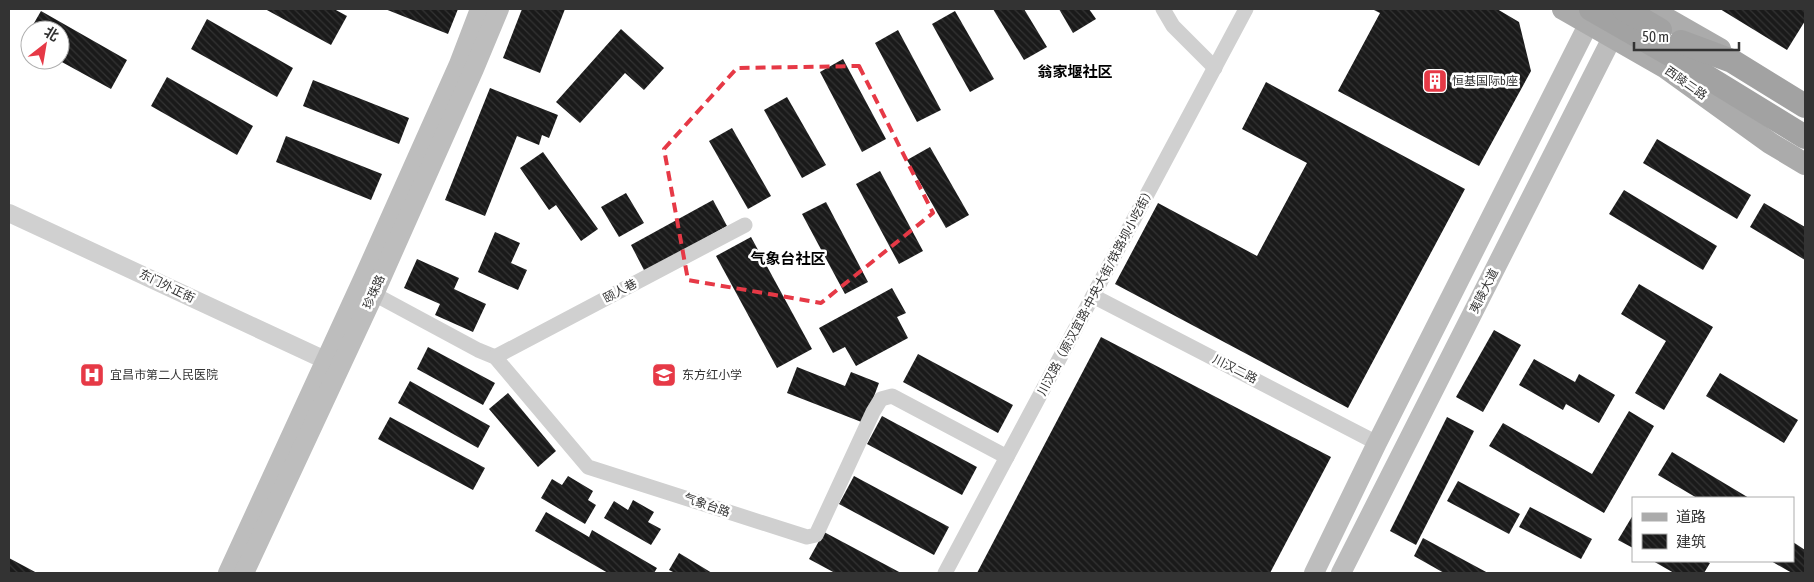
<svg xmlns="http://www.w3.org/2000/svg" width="1814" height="582" viewBox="0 0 1814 582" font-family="'Asap Condensed','Noto Sans SC',sans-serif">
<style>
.building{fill:url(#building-back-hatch)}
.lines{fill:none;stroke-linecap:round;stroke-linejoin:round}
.minor{stroke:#d0d0d0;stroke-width:15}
.tertiary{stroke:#d0d0d0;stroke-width:18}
.secondary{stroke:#bdbdbd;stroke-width:20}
.primary{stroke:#ababab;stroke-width:22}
.trunk{stroke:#a2a2a2;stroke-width:24}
.marked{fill:none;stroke:#e63946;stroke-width:4;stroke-dasharray:10 6;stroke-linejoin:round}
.labels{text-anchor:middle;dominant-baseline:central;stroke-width:5;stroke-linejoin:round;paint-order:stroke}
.poi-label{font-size:12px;fill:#333;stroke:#fff;text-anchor:start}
.street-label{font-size:12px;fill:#333;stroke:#fff}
.quarter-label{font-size:15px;font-weight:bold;fill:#000;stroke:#fff}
</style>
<defs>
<pattern id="building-back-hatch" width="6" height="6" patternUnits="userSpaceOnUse" patternTransform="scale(1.25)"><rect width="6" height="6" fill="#1a1a1a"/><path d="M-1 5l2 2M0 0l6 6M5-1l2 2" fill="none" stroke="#333"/></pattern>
</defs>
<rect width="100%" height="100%" fill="#fff"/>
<g class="building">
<polygon points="265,9 334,9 347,16 331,45"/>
<polygon points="385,9 458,9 448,34"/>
<polygon points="522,9 565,9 540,73 503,58"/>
<polygon points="993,9 1024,9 1047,47 1024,60"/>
<polygon points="1059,9 1089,9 1096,19 1073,33"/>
<polygon points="1372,9 1497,9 1519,22 1531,71 1479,166 1338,91 1380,13"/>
<polygon points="1720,9 1805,9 1805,21 1787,50"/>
<polygon points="41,11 127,60 111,89 60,61 60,30 30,30"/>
<polygon points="955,11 994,79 970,92 932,24"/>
<polygon points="207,19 293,68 277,97 191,49"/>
<polygon points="621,29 664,68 644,90 625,73 580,123 556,102"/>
<polygon points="898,30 941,110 917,122 875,43"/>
<polygon points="843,59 886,139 862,152 820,72"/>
<polygon points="167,77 253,126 237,155 151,106"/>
<polygon points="313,80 409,118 399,144 303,106"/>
<polygon points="1266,82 1465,189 1348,408 1115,284 1158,203 1257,256 1307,163 1242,129"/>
<polygon points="490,88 558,115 549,138 542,135 539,145 517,136 485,216 445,200"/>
<polygon points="787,97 826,165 802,178 764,110"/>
<polygon points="732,128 771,196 748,209 709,141"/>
<polygon points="286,136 382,174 371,200 276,162"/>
<polygon points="1657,139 1751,195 1737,219 1643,163"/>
<polygon points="930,147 969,215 946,228 907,160"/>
<polygon points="543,152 598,229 581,241 556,205 549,210 520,168"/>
<polygon points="880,171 923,251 899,264 856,184"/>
<polygon points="1624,190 1717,246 1703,270 1609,214"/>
<polygon points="626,193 644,223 619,237 601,207"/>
<polygon points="713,200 727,226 645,272 631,245"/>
<polygon points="826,202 868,282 845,294 802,214"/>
<polygon points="1764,203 1805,227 1805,260 1750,227"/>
<polygon points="495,232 520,243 511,263 527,270 518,290 478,272"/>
<polygon points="751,237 812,349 777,368 716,256"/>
<polygon points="417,259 459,278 454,289 486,304 473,332 435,315 440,304 404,288"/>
<polygon points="1639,284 1713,327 1664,410 1635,393 1666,341 1621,314"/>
<polygon points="892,288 906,313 897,317 908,338 856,366 845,347 833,353 819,328"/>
<polygon points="1494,330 1521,345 1483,412 1456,397"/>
<polygon points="1101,337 1331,457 1270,573 977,573"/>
<polygon points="428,347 495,383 483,405 417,369"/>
<polygon points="918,354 1013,405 998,433 903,382"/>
<polygon points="1534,359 1575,382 1579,374 1615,395 1599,423 1566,404 1563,410 1519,385"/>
<polygon points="797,367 845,386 851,372 879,383 864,423 787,393"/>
<polygon points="1720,373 1798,420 1784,443 1706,396"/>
<polygon points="410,381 490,426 478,448 398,403"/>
<polygon points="508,393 556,451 538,467 489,409"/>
<polygon points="1629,411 1654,426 1604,513 1489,446 1503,423 1592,474"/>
<polygon points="882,416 977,467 962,495 867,444"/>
<polygon points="390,417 485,468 473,490 378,439"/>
<polygon points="1447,417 1474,431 1416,545 1390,531"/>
<polygon points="1672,452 1749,498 1697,498 1658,475"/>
<polygon points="568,476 593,491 588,500 596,505 585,524 541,498 552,479 562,485"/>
<polygon points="854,476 949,527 934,555 839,504"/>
<polygon points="1458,481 1520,514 1509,534 1447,501"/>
<polygon points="633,500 654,512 648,522 661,529 651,545 604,518 614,501 628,510"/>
<polygon points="1530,507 1592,539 1581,559 1519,527"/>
<polygon points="546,512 589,537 592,530 657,568 654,573 608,573 535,531"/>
<polygon points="1633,515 1633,548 1618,540"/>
<polygon points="824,532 901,573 835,573 809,559"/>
<polygon points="1423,538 1488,573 1444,573 1414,556"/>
<polygon points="1793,542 1805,550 1805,573 1792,573 1771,561 1793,561"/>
<polygon points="679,553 712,573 675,573 669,570"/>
<polygon points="9,558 37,573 9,573"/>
<polygon points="1653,561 1706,561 1710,563 1704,573 1674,573"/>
</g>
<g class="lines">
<g class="minor">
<polyline points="1163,9 1173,26 1215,68"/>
<polyline points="374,294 478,350 495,357 588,467 807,537 816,535 873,412 881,399 892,396 1007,457"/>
<polyline points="1093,296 1377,443"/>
<polyline points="495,357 745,225"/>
<polyline points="945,573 1246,9"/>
</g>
<polyline class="tertiary" points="9,213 325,360"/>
<g class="secondary">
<polyline points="228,573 364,277 459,64 480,9"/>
<polyline points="244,573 374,294 474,69 499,9"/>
<polyline points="1314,573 1377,443 1595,11"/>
<polyline points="1341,573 1619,24"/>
</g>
<g class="primary">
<polyline points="1563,9 1666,68 1770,143 1805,164"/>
<polyline points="1650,9 1720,49"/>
</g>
<g class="trunk">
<polyline points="1591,9 1673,56 1805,137"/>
<polyline points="1624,9 1660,30"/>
<polyline points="1681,42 1732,61 1805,106"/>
</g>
</g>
<path class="marked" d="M859,66L933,213L821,303L688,280L664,149L737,68Z"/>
<defs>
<symbol id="building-square" viewBox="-11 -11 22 22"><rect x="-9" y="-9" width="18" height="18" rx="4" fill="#e63946" stroke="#fff"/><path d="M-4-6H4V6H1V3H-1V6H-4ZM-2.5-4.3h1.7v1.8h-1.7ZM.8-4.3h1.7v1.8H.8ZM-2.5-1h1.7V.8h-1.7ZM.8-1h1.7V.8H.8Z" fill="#fff"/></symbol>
<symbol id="hospital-square" viewBox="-11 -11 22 22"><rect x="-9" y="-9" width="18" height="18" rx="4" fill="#e63946" stroke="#fff"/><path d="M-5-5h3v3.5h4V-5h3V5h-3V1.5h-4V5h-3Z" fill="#fff"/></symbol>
<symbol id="school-square" viewBox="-11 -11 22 22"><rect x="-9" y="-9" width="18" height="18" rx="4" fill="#e63946" stroke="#fff"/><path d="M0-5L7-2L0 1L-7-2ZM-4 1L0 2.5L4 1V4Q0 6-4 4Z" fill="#fff"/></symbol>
</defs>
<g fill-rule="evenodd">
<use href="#building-square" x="1421" y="67" width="28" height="28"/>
<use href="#hospital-square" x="78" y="361" width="28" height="28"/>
<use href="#school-square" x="650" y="361" width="28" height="28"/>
</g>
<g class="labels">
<g class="poi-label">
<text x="1452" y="81">恒基国际b座</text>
<text x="110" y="375">宜昌市第二人民医院</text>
<text x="682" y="375">东方红小学</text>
</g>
<g class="street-label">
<text transform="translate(1686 83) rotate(35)">西陵二路</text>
<text transform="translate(167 286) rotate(26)">东门外正街</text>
<text transform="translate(620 291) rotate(-28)">颐人巷</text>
<text transform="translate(1096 291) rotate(-62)">川汉路（原汉宜路·中央大街/铁路坝小吃街）</text>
<text transform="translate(1484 291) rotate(-63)">夷陵大道</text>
<text transform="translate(374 292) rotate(-66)">珍珠路</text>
<text transform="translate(1235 369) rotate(27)">川汉二路</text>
<text transform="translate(707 505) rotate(19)">气象台路</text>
</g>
<g class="quarter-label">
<text x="1075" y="71">翁家堰社区</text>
<text x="788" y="258">气象台社区</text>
</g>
</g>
<rect width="1814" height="582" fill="none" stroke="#333333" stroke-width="20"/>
<rect x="1632" y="497" width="162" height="65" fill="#ffffff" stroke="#adadad"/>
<rect x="1642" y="513" width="25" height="8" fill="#ababab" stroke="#adadad"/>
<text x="1676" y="522" font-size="15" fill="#333333">道路</text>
<rect x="1642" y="534" width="25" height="15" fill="url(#building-back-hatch)" stroke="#adadad"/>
<text x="1676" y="547" font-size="15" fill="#333333">建筑</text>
<g transform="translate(45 45) rotate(31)"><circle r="24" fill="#ffffff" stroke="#adadad"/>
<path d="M0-4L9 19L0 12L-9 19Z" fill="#e63946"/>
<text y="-8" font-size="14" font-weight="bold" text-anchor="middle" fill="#333333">北</text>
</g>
<path d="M1634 42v8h105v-8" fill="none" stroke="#333333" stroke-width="2.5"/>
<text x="1642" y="42" font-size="15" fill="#333333" stroke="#ffffff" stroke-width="4" paint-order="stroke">50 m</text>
</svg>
